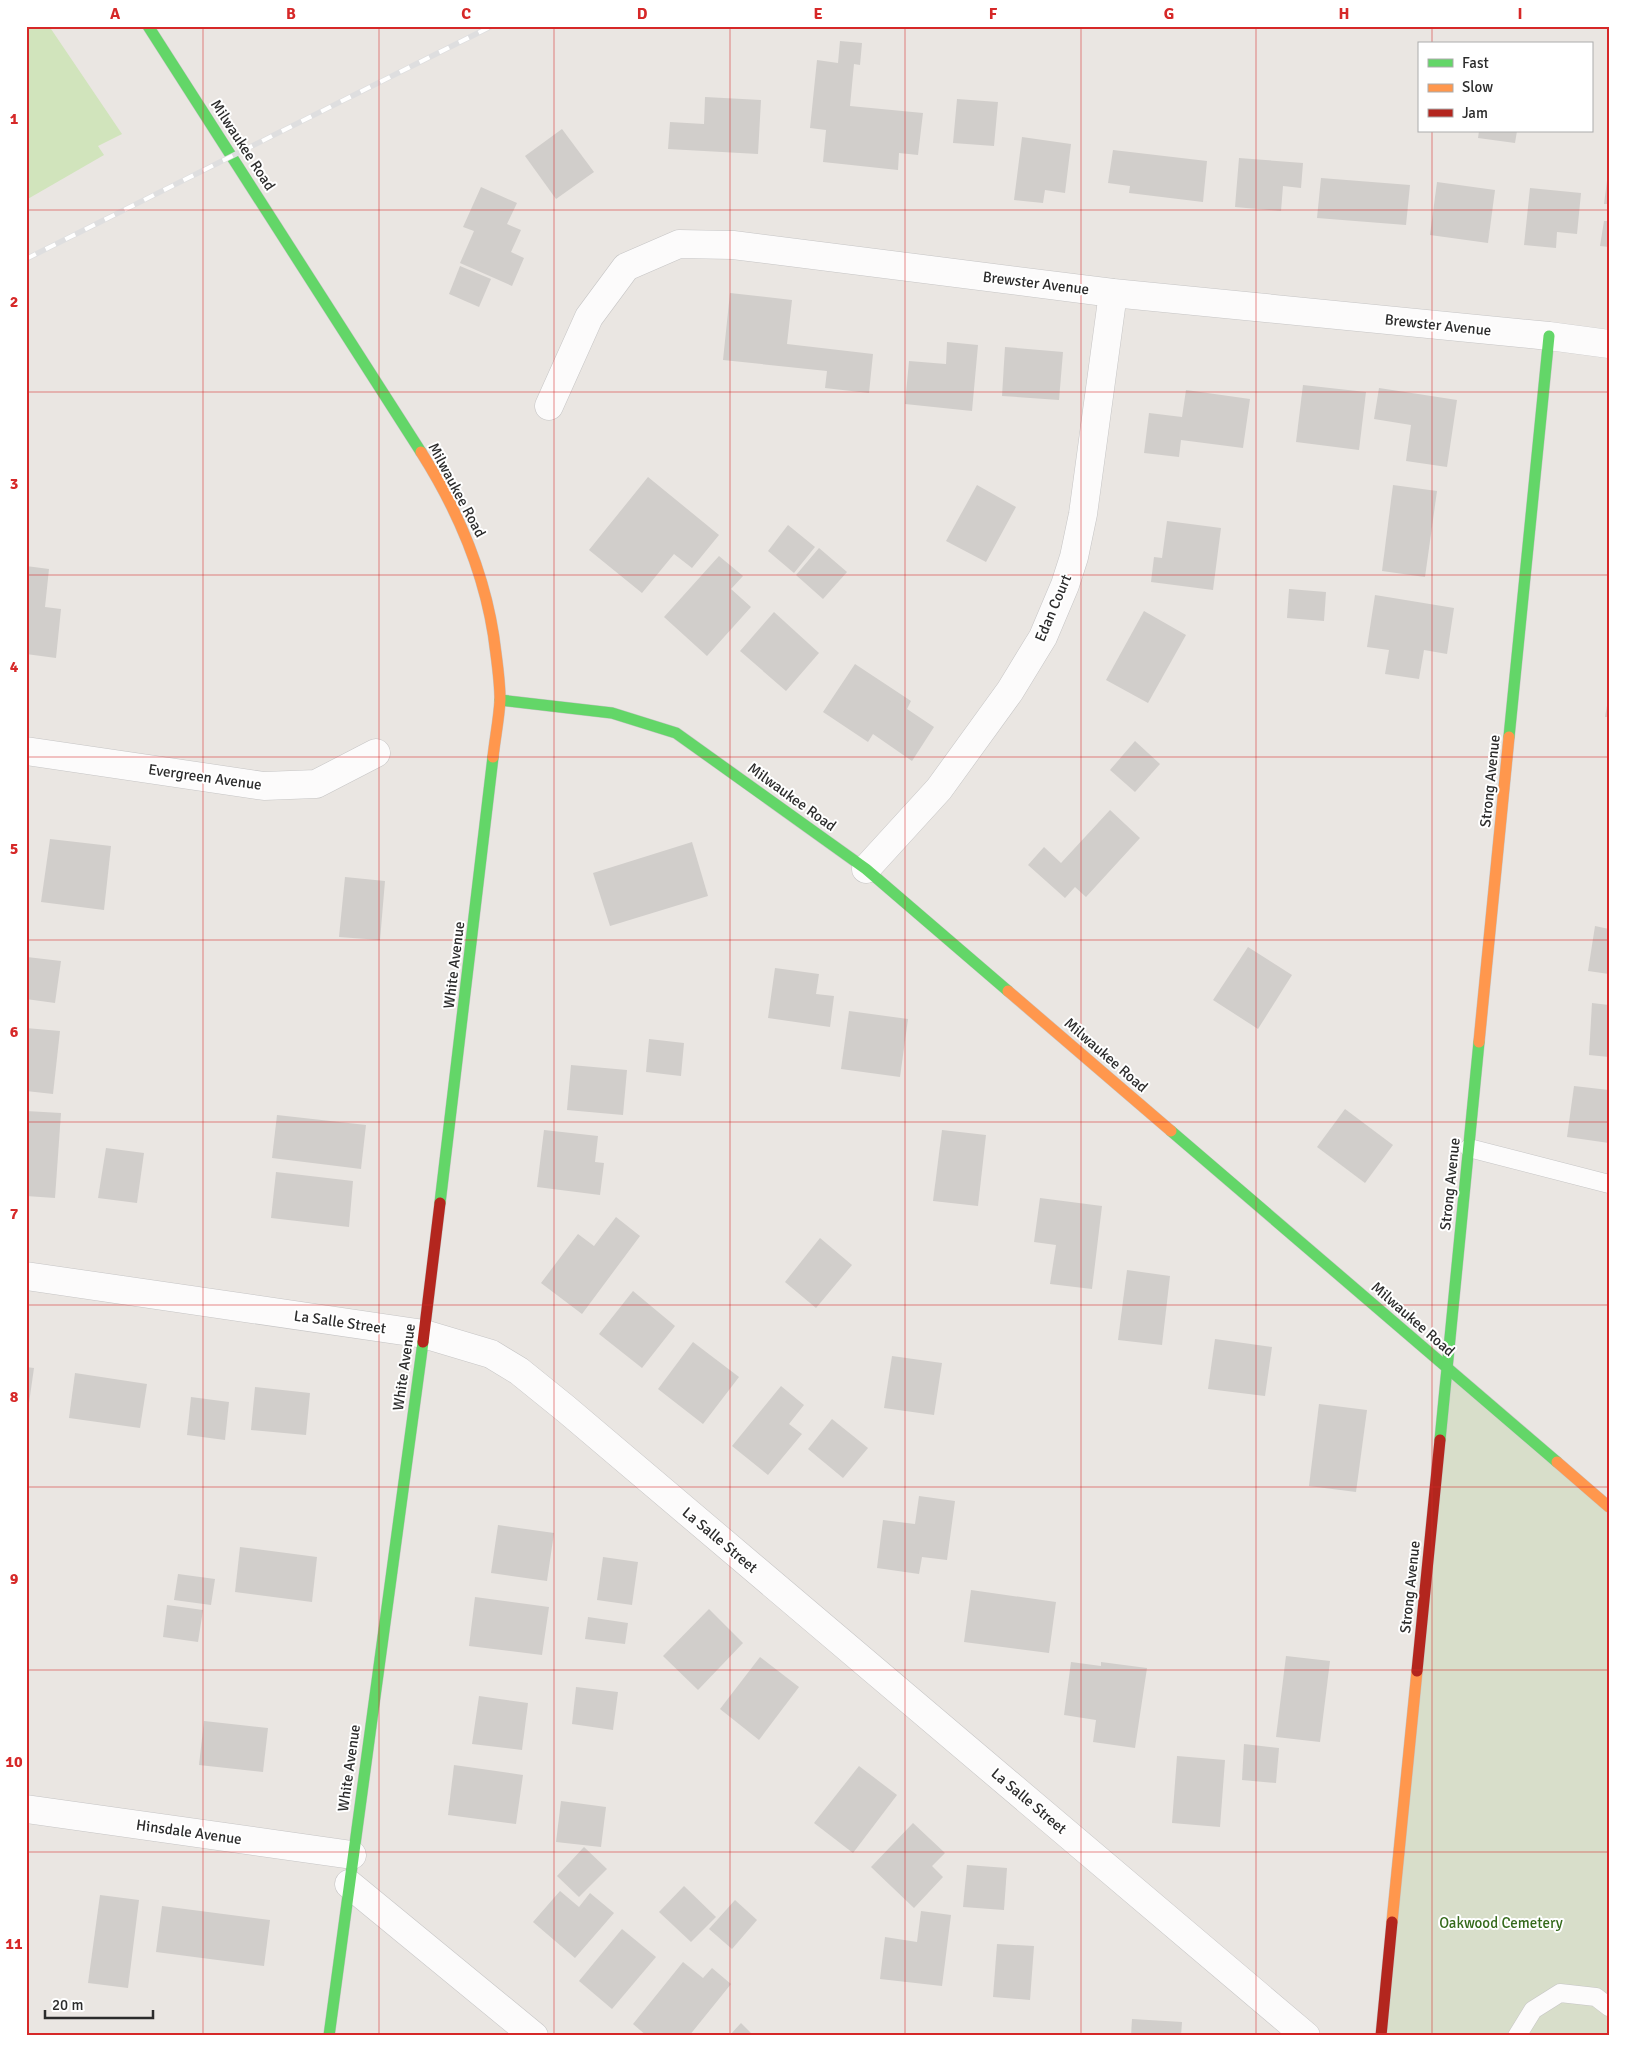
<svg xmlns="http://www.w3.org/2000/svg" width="1635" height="2062" viewBox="0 0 1635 2062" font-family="Signika,sans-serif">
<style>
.green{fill:#d1e4bc}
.cemetery{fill:#d8deca}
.building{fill:#d1cecb}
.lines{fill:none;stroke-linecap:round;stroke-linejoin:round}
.lane-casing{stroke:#c6c5c5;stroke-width:19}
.street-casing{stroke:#c6c5c5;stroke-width:29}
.fast-casing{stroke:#c6c5c5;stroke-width:12}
.slow-casing{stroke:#c6c5c5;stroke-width:12}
.jam-casing{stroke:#c6c5c5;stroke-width:12}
.lane{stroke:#fcfbfb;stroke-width:18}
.street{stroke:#fcfbfb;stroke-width:28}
.fast{stroke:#63d668;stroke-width:11}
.slow{stroke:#ff974d;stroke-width:11}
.jam{stroke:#b3261e;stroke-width:11}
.rail-casing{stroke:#dededf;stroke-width:5.5}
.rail{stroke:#fff;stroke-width:4;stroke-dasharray:11;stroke-linecap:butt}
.grid{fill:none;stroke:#d62828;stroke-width:1;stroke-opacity:0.55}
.labels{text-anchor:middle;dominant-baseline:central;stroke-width:4;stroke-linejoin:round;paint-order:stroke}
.street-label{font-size:15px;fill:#2c2c2c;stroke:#fff}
.park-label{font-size:15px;fill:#356a1b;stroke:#fff}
.neatline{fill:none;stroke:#d62828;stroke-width:2}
.grid-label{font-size:16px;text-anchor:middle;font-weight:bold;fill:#d62828}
</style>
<rect width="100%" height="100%" fill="#eae6e2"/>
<polygon class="green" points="26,26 49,26 122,134 98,146 104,155 26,200"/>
<polygon class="cemetery" points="1447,1368 1609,1507 1609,2036 1381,2036"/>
<g class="building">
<polygon points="840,41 862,43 860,65 854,64 850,106 923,113 918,155 899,153 898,170 823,162 826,130 810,128 817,60 838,63"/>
<polygon points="705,97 761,100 758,154 668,149 670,122 704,124"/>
<polygon points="957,99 998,102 994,146 953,143"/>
<polygon points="562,129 594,172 556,199 525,156"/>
<polygon points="1479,131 1517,131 1515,143 1478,138"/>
<polygon points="1022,137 1071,144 1065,193 1045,190 1043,203 1014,200"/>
<polygon points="1113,150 1207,161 1203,202 1129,193 1130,186 1108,183"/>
<polygon points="1239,158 1303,163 1301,188 1283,186 1281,211 1235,207"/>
<polygon points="1608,173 1609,204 1604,204"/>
<polygon points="1321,178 1410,185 1406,225 1317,218"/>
<polygon points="1437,182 1495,190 1488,243 1430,235"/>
<polygon points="481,187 517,203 507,224 521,230 511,252 524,258 512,286 460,263 474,231 463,227"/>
<polygon points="1530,188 1581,193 1577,234 1557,232 1556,248 1524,245"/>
<polygon points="1604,221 1609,221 1609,247 1600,246"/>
<polygon points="460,266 491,279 479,307 449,294"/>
<polygon points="730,293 792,300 787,344 873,354 869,393 825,388 827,371 723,360"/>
<polygon points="947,342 978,345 972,411 905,404 909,361 946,364"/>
<polygon points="1005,347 1063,352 1059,400 1002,396"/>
<polygon points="1303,385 1366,392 1359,450 1296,442"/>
<polygon points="1379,388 1457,400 1447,467 1406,461 1411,425 1374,419"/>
<polygon points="1186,390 1250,399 1243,448 1181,440 1179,457 1144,453 1149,413 1182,417"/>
<polygon points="648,477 719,535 692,568 674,554 642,593 589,550"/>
<polygon points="977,485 1016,507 986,562 946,541"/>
<polygon points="1393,485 1437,491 1425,577 1382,571"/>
<polygon points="1167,521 1221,528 1213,590 1151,582 1154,557 1162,558"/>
<polygon points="788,525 815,547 794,573 768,551"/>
<polygon points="819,548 847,572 823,599 796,575"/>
<polygon points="719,556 743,576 731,589 751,607 707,656 664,617"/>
<polygon points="26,566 49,569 45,607 61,609 56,658 26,654"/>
<polygon points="1289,589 1326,592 1324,621 1287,618"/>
<polygon points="1375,595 1454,608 1447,654 1424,650 1419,679 1385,674 1389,650 1367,647"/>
<polygon points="1144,611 1186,635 1148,703 1106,680"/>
<polygon points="774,612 819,653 786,691 740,651"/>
<polygon points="855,664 911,701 907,709 934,727 912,761 873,734 868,742 823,712"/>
<polygon points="1608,700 1609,701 1609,717 1605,717"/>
<polygon points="1135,741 1160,764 1135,792 1110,770"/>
<polygon points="1110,810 1140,838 1086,897 1075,887 1065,898 1028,865 1044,847 1061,863"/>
<polygon points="50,839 111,846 104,910 41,902"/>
<polygon points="692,842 708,896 610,926 593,873"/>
<polygon points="345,877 385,881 380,940 339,937"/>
<polygon points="1595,926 1609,929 1609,974 1588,971"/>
<polygon points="1248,947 1292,975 1258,1029 1213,1000"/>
<polygon points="27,957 61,961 55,1003 26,999"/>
<polygon points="775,968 819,974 816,994 834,996 830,1027 768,1018"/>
<polygon points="1592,1003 1609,1005 1609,1057 1589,1055"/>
<polygon points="849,1011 908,1019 900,1077 841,1069"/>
<polygon points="26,1028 60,1031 53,1094 26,1091"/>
<polygon points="649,1039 684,1043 681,1076 646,1072"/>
<polygon points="571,1065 627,1070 623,1115 567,1110"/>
<polygon points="1574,1086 1609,1090 1609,1143 1567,1137"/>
<polygon points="1345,1109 1393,1145 1365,1183 1317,1147"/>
<polygon points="26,1111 61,1113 55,1198 26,1196"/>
<polygon points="277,1115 366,1125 361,1169 272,1158"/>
<polygon points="544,1130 598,1136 595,1162 604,1163 600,1195 537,1187"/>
<polygon points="942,1130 986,1135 978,1206 933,1201"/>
<polygon points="106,1148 144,1153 137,1203 98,1198"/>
<polygon points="276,1172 353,1181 349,1227 271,1218"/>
<polygon points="1040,1198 1102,1206 1092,1289 1050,1284 1056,1245 1034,1242"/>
<polygon points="616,1217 640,1236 582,1314 541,1283 578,1234 594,1246"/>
<polygon points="820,1238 852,1265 816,1308 785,1282"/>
<polygon points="1127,1270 1170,1276 1162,1345 1118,1340"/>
<polygon points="633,1291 675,1326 642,1368 599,1334"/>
<polygon points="1215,1339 1272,1347 1265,1396 1208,1389"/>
<polygon points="693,1342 739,1377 703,1424 658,1389"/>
<polygon points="892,1356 942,1363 934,1415 884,1408"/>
<polygon points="26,1367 34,1368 27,1417 26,1416"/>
<polygon points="75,1373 147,1384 140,1428 69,1418"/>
<polygon points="781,1386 804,1405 789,1424 802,1434 768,1475 732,1446"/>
<polygon points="255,1387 310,1393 306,1435 251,1430"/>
<polygon points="191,1397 229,1402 225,1440 187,1435"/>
<polygon points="1319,1404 1367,1410 1356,1492 1309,1486"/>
<polygon points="832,1419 868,1448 843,1478 808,1449"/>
<polygon points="919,1496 955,1501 947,1560 922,1557 919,1574 877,1568 883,1520 915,1524"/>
<polygon points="498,1525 554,1533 547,1581 491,1573"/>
<polygon points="240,1547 317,1557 312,1602 235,1592"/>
<polygon points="603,1557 638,1562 632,1605 597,1600"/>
<polygon points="178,1574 215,1579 211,1605 174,1600"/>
<polygon points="971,1590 1056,1602 1049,1653 964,1642"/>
<polygon points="475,1597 549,1607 542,1655 469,1646"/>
<polygon points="167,1605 203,1610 198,1642 163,1637"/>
<polygon points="709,1609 743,1643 698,1690 663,1656"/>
<polygon points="588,1617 628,1623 625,1644 585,1639"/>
<polygon points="1286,1656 1330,1661 1320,1742 1276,1737"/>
<polygon points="760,1657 799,1687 759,1740 720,1709"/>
<polygon points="1071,1662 1101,1666 1101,1662 1147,1668 1135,1748 1093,1742 1096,1720 1064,1715"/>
<polygon points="576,1687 618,1692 613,1730 572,1724"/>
<polygon points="479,1696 528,1703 522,1750 472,1744"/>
<polygon points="204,1721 268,1728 263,1772 199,1765"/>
<polygon points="1244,1744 1279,1748 1276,1783 1242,1780"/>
<polygon points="1177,1756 1225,1760 1220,1827 1172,1823"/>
<polygon points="454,1765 523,1775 516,1824 448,1815"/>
<polygon points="859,1766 897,1795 853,1853 814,1823"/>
<polygon points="561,1801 606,1807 601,1847 556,1842"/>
<polygon points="913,1823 945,1853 932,1866 943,1877 914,1908 871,1867"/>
<polygon points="584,1847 607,1869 579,1897 557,1876"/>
<polygon points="967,1865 1007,1868 1004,1910 963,1907"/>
<polygon points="684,1886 716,1917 691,1942 659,1912"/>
<polygon points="560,1891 579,1907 590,1893 614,1913 575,1958 533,1922"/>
<polygon points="100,1895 139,1900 128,1988 88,1983"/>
<polygon points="735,1900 757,1920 732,1949 709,1929"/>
<polygon points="162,1906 270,1920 264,1966 156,1952"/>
<polygon points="921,1911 951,1915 942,1986 880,1979 885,1937 917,1942"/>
<polygon points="622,1929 656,1957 612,2009 579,1981"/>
<polygon points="997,1944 1034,1946 1030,2000 993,1997"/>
<polygon points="683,1962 703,1978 712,1968 731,1984 689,2036 647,2036 633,2024"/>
<polygon points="1132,2019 1182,2022 1181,2036 1131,2036"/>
<polygon points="741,2023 754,2036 729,2036"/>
</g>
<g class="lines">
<defs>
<g id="lane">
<polyline points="1469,1148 1609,1184"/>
<polyline points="1517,2036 1533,2010 1560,1993 1596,1997 1609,2007"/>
</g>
<g id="street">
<polyline points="549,406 589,317 626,267 679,244 733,245 1113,293 1549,336 1609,344"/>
<polyline points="26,751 264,786 316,784 376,753"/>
<polyline points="866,869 939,789 1010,691 1043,637 1065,585 1074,557 1083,514 1113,293"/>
<polyline points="26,1276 424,1334 491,1354 519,1371 566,1409 1306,2036"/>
<polyline points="26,1809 352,1855"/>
<polyline points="349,1884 534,2036"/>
</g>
<g id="fast">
<polyline points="148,26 421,452"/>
<polyline points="500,700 612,713 676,733 866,869 1008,991"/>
<polyline points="1509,737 1549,336"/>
<polyline points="1171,1131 1557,1462"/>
<polyline points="440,1203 493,757"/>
<polyline points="1440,1440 1479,1042"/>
<polyline points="329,2036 423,1342"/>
</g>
<g id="slow">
<path d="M421,452C461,515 488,580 496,654C498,669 500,685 500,700C499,719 495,738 493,757"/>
<polyline points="1008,991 1171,1131"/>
<polyline points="1479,1042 1509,737"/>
<polyline points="1557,1462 1609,1507"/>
<polyline points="1392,1922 1417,1671"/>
</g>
<g id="jam">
<polyline points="423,1342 440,1203"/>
<polyline points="1417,1671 1440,1440"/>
<polyline points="1381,2036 1392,1922"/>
</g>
</defs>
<use href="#lane" class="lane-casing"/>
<use href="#street" class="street-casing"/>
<use href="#fast" class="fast-casing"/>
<use href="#slow" class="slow-casing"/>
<use href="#jam" class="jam-casing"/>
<use href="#lane" class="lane"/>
<use href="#street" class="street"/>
<use href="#fast" class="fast"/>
<use href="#slow" class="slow"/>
<use href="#jam" class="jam"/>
<defs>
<polyline id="rail" points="26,259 492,26"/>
</defs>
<use href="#rail" class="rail-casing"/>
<use href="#rail" class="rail"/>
</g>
<path class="grid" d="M203,26V2036M379,26V2036M554,26V2036M730,26V2036M905,26V2036M1081,26V2036M1256,26V2036M1432,26V44M1432,131V2036M26,210H1609M26,392H1609M26,575H1609M26,757H1609M26,940H1609M26,1122H1609M26,1305H1609M26,1487H1609M26,1670H1609M26,1852H1609"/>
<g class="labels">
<g class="street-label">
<text transform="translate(243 145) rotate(57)">Milwaukee Road</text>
<text transform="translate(1036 283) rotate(7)">Brewster Avenue</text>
<text transform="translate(1438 325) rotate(6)">Brewster Avenue</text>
<text transform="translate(457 490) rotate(62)">Milwaukee Road</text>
<text transform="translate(1053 608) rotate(-67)">Edan Court</text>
<text transform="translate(205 777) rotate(8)">Evergreen Avenue</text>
<text transform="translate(1490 781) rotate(-84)">Strong Avenue</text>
<text transform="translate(792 797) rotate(36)">Milwaukee Road</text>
<text transform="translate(454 965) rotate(-83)">White Avenue</text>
<text transform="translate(1106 1055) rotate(41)">Milwaukee Road</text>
<text transform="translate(1450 1184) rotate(-84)">Strong Avenue</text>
<text transform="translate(1413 1319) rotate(41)">Milwaukee Road</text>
<text transform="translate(340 1322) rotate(8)">La Salle Street</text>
<text transform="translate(404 1367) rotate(-82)">White Avenue</text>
<text transform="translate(720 1540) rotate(40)">La Salle Street</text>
<text transform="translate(1410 1587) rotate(-84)">Strong Avenue</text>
<text transform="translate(349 1768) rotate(-82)">White Avenue</text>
<text transform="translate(1029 1801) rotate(40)">La Salle Street</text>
<text transform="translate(189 1832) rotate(8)">Hinsdale Avenue</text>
</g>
<g class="park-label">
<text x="1501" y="1923">Oakwood Cemetery</text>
</g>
</g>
<rect width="1635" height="2062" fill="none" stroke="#ffffff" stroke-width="55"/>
<rect x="1418" y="42" width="175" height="90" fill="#ffffff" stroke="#ababab"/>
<rect x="1428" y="59" width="25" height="8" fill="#63d668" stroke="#ababab"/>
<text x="1462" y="68" font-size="15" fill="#2c2c2c">Fast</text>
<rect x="1428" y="84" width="25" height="8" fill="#ff974d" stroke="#ababab"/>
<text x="1462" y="92" font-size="15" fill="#2c2c2c">Slow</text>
<rect x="1428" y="109" width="25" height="8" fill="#b3261e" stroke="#ababab"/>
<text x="1462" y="118" font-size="15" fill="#2c2c2c">Jam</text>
<path d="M45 2010v8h108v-8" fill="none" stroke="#2c2c2c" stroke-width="2.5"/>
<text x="52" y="2010" font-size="15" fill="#2c2c2c" stroke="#ffffff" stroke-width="4" paint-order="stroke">20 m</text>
<rect x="28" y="28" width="1580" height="2006" class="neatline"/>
<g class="grid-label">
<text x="115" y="19">A</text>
<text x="291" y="19">B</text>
<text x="466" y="19">C</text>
<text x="642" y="19">D</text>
<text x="818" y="19">E</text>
<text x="993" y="19">F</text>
<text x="1169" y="19">G</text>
<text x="1344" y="19">H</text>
<text x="1520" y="19">I</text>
<text x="14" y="124">1</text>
<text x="14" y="307">2</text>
<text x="14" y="489">3</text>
<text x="14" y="672">4</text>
<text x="14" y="854">5</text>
<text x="14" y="1037">6</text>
<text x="14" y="1219">7</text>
<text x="14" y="1402">8</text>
<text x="14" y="1584">9</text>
<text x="14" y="1767">10</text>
<text x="14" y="1949">11</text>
</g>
</svg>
